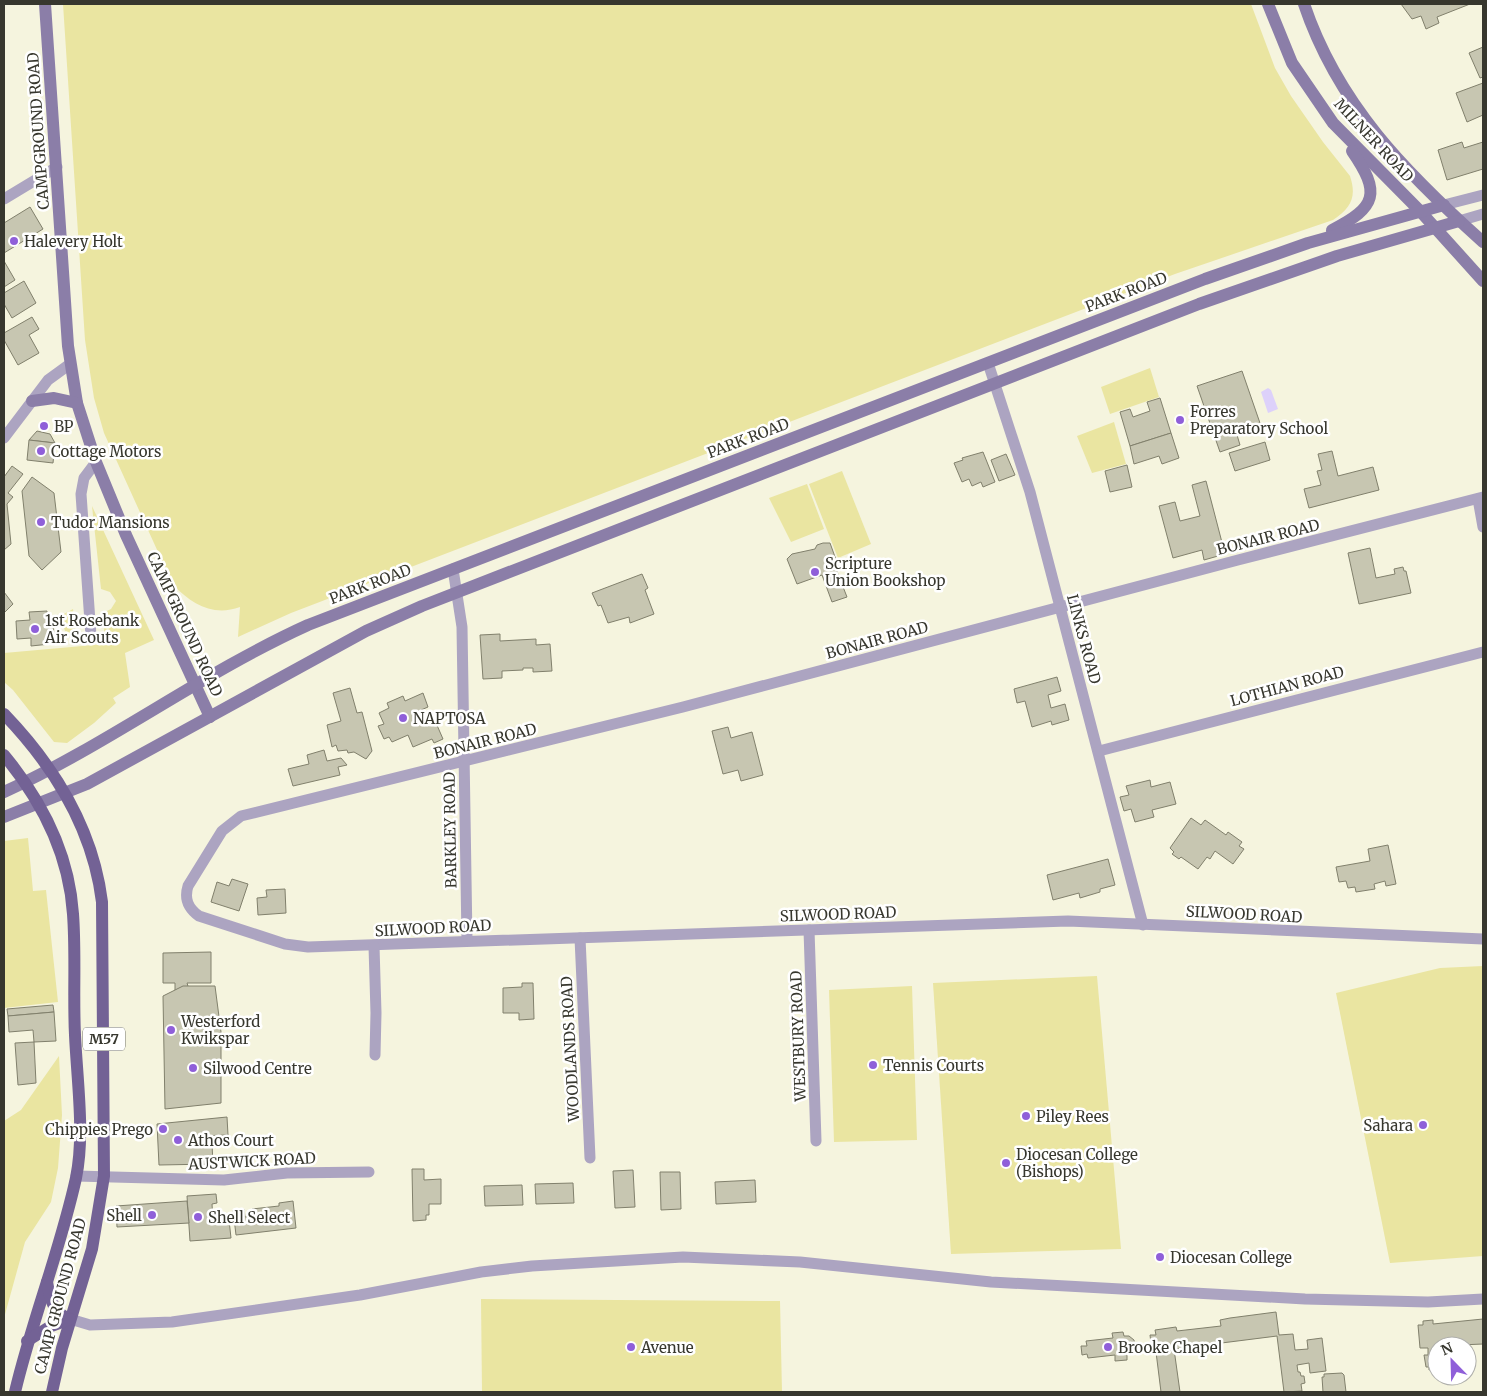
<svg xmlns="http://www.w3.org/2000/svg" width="1487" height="1396" viewBox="0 0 1487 1396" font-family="Merriweather,serif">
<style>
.green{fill:#eae5a1}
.water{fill:#ddd1fa}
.building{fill:#c7c6b1;stroke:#81806c}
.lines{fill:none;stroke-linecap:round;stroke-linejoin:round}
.street{stroke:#aca4c1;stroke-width:11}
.secondary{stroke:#8b7ea8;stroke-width:12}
.primary{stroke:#736295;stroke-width:12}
.poi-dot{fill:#8f5fd9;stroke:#fff;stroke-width:2}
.labels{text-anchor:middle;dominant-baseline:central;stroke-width:5;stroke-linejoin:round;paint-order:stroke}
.shield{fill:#fff;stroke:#73736d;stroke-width:1}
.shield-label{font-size:14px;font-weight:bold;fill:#37372e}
.street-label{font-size:15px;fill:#37372e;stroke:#fff}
.poi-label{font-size:15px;fill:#37372e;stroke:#fff;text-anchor:start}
</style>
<rect width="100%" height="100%" fill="#f5f4de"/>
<g class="green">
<path d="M63,4H1251L1275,68L1291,96L1323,142L1350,176C1357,197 1351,208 1333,220L1175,274L291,613L238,637L240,607C213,617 192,604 173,585L104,433L94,398L85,340Z"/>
<polygon points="1150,368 1159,397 1110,414 1101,387"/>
<polygon points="1114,422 1126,464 1092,473 1077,436"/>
<polygon points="842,471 871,544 838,558 809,484"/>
<polygon points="807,484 824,529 791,542 769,498"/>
<polygon points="92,506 154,640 125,653 130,687 113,698 116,703 94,723 67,743 54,742 13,690 4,682 4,653 105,644 103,613 111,609 116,601 110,592 101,589"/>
<polygon points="73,609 76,636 65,631 62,621 64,614"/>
<polygon points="28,838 33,891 46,890 58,1002 4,1008 4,841"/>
<polygon points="1483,966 1483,1256 1390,1263 1336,993 1440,968"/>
<polygon points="1097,976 1121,1249 951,1254 933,983"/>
<polygon points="912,986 917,1140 834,1142 829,990"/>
<polygon points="59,1056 62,1115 58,1168 51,1202 25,1242 4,1318 4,1121 21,1110"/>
<polygon points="481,1299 780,1301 782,1392 482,1392"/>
</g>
<polygon class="water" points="1268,388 1271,390 1278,409 1268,413 1261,392"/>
<g class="building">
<polygon points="1401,4 1470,4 1437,17 1439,23 1426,29 1421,16 1412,19"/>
<polygon points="1483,47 1483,77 1480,78 1469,53"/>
<polygon points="1483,83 1483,115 1467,122 1456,93"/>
<polygon points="1462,142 1464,148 1483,142 1483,169 1447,180 1438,150"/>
<polygon points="30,207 43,229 4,253 4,223"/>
<polygon points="4,261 15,280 4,287"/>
<polygon points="24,281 36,303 12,318 4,304 4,293"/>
<polygon points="32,317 39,329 29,335 39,353 18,365 4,340 4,333"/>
<polygon points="1242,371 1261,426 1237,435 1240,445 1220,452 1197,386"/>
<polygon points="1160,398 1171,433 1130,446 1120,412 1130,409 1133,417 1150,411 1147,402"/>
<polygon points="37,431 50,434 55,443 29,440"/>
<polygon points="1171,433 1179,458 1162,464 1159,456 1134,464 1130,446"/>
<polygon points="29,440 55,443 53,463 27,460"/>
<polygon points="1265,442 1270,460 1235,471 1229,453"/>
<polygon points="1332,451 1338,476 1373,467 1379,490 1309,508 1304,489 1321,485 1317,471 1322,470 1318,454"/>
<polygon points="983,452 995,482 983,487 981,482 972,486 969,479 962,482 954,463 963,460 962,458"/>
<polygon points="1006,454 1015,475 999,481 991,460"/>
<polygon points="1127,465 1132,487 1110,492 1105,471"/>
<polygon points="12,466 23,474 8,493 13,497 7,504 11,544 4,550 4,477"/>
<polygon points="32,477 54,493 61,552 42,570 29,556 22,491"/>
<polygon points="1206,481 1225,554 1204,560 1202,550 1173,558 1159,506 1175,502 1180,521 1200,516 1192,485"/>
<polygon points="823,543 830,543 839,568 836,569 847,597 832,602 822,575 797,584 787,559 792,554 815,549 817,545"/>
<polygon points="1370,548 1376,578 1395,574 1394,569 1403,567 1404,571 1406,571 1411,593 1359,604 1348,553"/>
<polygon points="642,574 648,588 645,590 654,614 630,623 629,617 608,623 601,605 598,606 592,593"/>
<polygon points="4,592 13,604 4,613"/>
<polygon points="47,611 48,619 53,619 54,637 49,637 50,644 31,646 31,638 17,639 16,621 30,620 29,612"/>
<polygon points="500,634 500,641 536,639 536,645 550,644 552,671 533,672 533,668 523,668 523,670 502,671 502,678 483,679 480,635"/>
<polygon points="1057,677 1061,691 1048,695 1051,708 1065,704 1069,720 1052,725 1051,721 1032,727 1025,701 1017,703 1014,689"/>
<polygon points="350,688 357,713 362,712 372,751 366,759 354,752 348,753 347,750 338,751 336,745 332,747 327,725 341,721 333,693"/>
<polygon points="423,693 428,707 421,710 428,726 436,723 443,739 434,743 432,739 413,747 408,735 392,742 389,737 384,739 378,726 384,724 379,713 389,708 387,703 403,696 405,701"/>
<polygon points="728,727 731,738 752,732 763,775 741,781 738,770 723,774 712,731"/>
<polygon points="324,750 327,761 341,758 347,765 338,767 340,775 293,786 288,769 309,764 307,755"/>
<polygon points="1150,780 1151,787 1170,782 1176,804 1152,810 1154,817 1135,822 1131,809 1124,811 1120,797 1129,795 1126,786"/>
<polygon points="1191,818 1201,825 1205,820 1226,835 1228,832 1242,842 1239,846 1244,849 1233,864 1215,851 1210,859 1207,857 1198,869 1181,857 1179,859 1172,854 1174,852 1170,848"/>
<polygon points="1388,845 1396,884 1386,886 1385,881 1374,884 1375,889 1356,892 1355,887 1348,888 1346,881 1339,882 1336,867 1370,861 1368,849"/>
<polygon points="1108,859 1115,885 1100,889 1100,892 1080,898 1079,893 1053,900 1047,875"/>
<polygon points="232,879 248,884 239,911 211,902 217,882 229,886"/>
<polygon points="285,889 286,913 258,915 257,898 267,897 266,890"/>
<polygon points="211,952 211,983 187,983 188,986 175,991 175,983 163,983 163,953"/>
<polygon points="522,983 533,983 534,1019 519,1020 519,1013 503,1013 503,988 522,987"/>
<polygon points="183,986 215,986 221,1032 221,1103 165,1109 163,996"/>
<polygon points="53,1005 54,1012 8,1016 7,1009"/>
<polygon points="54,1012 56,1041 34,1042 33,1030 9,1032 8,1016"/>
<polygon points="34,1042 36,1083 18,1085 15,1043"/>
<polygon points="227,1117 228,1135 198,1136 198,1145 212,1144 213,1164 159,1165 157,1124"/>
<polygon points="412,1169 424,1169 424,1180 441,1179 441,1204 429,1204 429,1215 426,1215 426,1220 413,1221"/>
<polygon points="633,1170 635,1207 615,1208 613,1171"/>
<polygon points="660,1172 680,1172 681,1209 661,1210"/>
<polygon points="755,1180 756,1202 716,1204 715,1182"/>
<polygon points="573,1183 574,1203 536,1204 535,1184"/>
<polygon points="522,1185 523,1205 485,1206 484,1186"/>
<polygon points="216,1194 217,1203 212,1204 213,1221 229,1220 231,1238 190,1241 187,1196"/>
<polygon points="187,1201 189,1223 117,1227 116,1206"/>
<polygon points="293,1201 296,1228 236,1235 233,1210 244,1209 245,1217 253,1216 252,1209 279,1206 279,1203"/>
<polygon points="1276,1312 1279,1335 1293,1334 1295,1350 1308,1349 1307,1340 1322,1338 1326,1371 1310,1373 1309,1363 1297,1365 1298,1372 1300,1372 1301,1376 1304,1376 1305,1383 1301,1384 1302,1391 1284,1392 1277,1336 1174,1349 1180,1392 1161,1392 1156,1352 1152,1352 1150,1335 1156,1335 1155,1330 1176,1327 1177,1331 1221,1326 1220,1320 1230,1318"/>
<polygon points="1483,1319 1483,1344 1437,1346 1437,1369 1429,1370 1429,1367 1426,1367 1424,1355 1428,1355 1428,1348 1420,1348 1418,1325 1423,1325 1423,1321 1433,1320 1433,1324"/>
<polygon points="1123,1332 1124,1336 1129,1336 1134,1340 1135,1347 1131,1353 1127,1353 1127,1360 1115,1361 1115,1355 1088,1358 1087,1354 1082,1355 1081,1346 1087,1346 1086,1341 1113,1338 1112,1333"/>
<polygon points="1342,1373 1344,1375 1346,1392 1323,1392 1322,1377 1324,1377 1324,1374"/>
</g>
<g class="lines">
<g class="street">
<polyline points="4,199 57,167"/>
<polyline points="1444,205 1483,195"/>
<polyline points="1459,221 1483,214"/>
<polyline points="988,363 1030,492 1143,925"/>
<polyline points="4,438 48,380 70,364"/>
<path d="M1483,497L1238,560L683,707L241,816L222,831L188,886C184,899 188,908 199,916L285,944L308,947L1068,921L1483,939"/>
<polyline points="1478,499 1483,527"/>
<polyline points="453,569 462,627 467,940"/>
<polyline points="91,636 81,494 84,478 96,462"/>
<polyline points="1099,751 1483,652"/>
<polyline points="809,930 816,1141"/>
<polyline points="580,938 590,1158"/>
<polyline points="374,946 376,1013 375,1055"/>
<polyline points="76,1176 224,1180 287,1173 369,1172"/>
<polyline points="70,1319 90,1325 172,1322 360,1295 481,1272 532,1266 683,1257 800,1262 991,1282 1305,1299 1428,1302 1483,1299"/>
</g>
<g class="secondary">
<polyline points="45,4 68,346 77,403 96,462 126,535 210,717"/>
<polyline points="1268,4 1292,63 1333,123 1420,211 1483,281"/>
<path d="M1304,4C1338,105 1406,173 1483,242"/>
<path d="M1332,230C1377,207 1381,193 1352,151"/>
<polyline points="32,401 54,398 77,403"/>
<path d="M4,792C109,744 202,673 308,625L1205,279L1308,243L1444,205"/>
<polyline points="4,817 87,784 366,631 422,606 1199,304 1337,256 1459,221"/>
</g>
<g class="primary">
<path d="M4,714C54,766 93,829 102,902L104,1176L92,1249L62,1348L52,1392"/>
<path d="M4,755C42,801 69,853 73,914C76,955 73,995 75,1035C77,1080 85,1135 76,1178C60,1251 32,1320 15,1392"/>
<path d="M47,1282C50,1299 53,1313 70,1319"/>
<polyline points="27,1341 51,1326 70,1319"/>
</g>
</g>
<g class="poi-dot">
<circle cx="14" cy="241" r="5"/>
<circle cx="1180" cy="420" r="5"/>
<circle cx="44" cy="426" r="5"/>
<circle cx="41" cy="451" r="5"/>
<circle cx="41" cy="522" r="5"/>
<circle cx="815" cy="572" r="5"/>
<circle cx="35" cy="629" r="5"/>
<circle cx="403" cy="718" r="5"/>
<circle cx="171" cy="1030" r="5"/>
<circle cx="873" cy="1065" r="5"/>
<circle cx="193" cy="1068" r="5"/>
<circle cx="1026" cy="1116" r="5"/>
<circle cx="1423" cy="1125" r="5"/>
<circle cx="163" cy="1129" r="5"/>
<circle cx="178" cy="1140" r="5"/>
<circle cx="1006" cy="1163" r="5"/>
<circle cx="152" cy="1215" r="5"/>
<circle cx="198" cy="1217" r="5"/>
<circle cx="1160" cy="1257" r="5"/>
<circle cx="631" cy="1347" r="5"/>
<circle cx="1108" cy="1347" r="5"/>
</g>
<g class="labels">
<rect class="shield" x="83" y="1027.5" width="42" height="23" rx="4"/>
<g class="shield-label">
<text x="104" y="1039">M57</text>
</g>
<g class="street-label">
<text transform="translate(38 131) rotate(-94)">CAMPGROUND ROAD</text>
<text transform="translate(1374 140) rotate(47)">MILNER ROAD</text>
<text transform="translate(1126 292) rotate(-21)">PARK ROAD</text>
<text transform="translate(748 438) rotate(-21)">PARK ROAD</text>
<text transform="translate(1268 537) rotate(-14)">BONAIR ROAD</text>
<text transform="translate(370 584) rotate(-21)">PARK ROAD</text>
<text transform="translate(185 624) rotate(65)">CAMPGROUND ROAD</text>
<text transform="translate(1084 639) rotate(75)">LINKS ROAD</text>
<text transform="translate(877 640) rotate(-15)">BONAIR ROAD</text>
<text transform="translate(1287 686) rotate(-15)">LOTHIAN ROAD</text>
<text transform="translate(485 741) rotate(-14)">BONAIR ROAD</text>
<text transform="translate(450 830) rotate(-91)">BARKLEY ROAD</text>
<text transform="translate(838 914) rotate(-2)">SILWOOD ROAD</text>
<text transform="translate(1244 914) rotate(3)">SILWOOD ROAD</text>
<text transform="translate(433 928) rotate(-3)">SILWOOD ROAD</text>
<text transform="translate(798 1036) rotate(-92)">WESTBURY ROAD</text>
<text transform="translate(570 1049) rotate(-93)">WOODLANDS ROAD</text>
<text transform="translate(252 1161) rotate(-3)">AUSTWICK ROAD</text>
<text transform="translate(60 1296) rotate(-75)">CAMP GROUND ROAD</text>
</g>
<g class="poi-label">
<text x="24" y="241">Halevery Holt</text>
<text x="1190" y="411">Forres<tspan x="1190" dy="17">Preparatory School</tspan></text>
<text x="54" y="426">BP</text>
<text x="51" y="451">Cottage Motors</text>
<text x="51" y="522">Tudor Mansions</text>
<text x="825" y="563">Scripture<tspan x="825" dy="17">Union Bookshop</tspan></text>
<text x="45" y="620">1st Rosebank<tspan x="45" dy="17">Air Scouts</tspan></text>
<text x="413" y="718">NAPTOSA</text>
<text x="181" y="1021">Westerford<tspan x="181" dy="17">Kwikspar</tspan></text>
<text x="883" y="1065">Tennis Courts</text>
<text x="203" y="1068">Silwood Centre</text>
<text x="1036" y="1116">Piley Rees</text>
<text x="1413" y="1125" text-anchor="end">Sahara</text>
<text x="153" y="1129" text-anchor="end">Chippies Prego</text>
<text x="188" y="1140">Athos Court</text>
<text x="1016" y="1154">Diocesan College<tspan x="1016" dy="17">(Bishops)</tspan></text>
<text x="142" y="1215" text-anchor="end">Shell</text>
<text x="208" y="1217">Shell Select</text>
<text x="1170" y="1257">Diocesan College</text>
<text x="641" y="1347">Avenue</text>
<text x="1118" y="1347">Brooke Chapel</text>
</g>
</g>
<rect width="1487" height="1396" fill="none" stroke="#37372e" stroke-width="10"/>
<g transform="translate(1452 1361) rotate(337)"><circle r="24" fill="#ffffff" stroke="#afafab"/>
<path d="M0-4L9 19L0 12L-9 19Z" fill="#8f5fd9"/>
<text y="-8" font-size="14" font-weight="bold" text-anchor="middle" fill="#37372e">N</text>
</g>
</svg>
